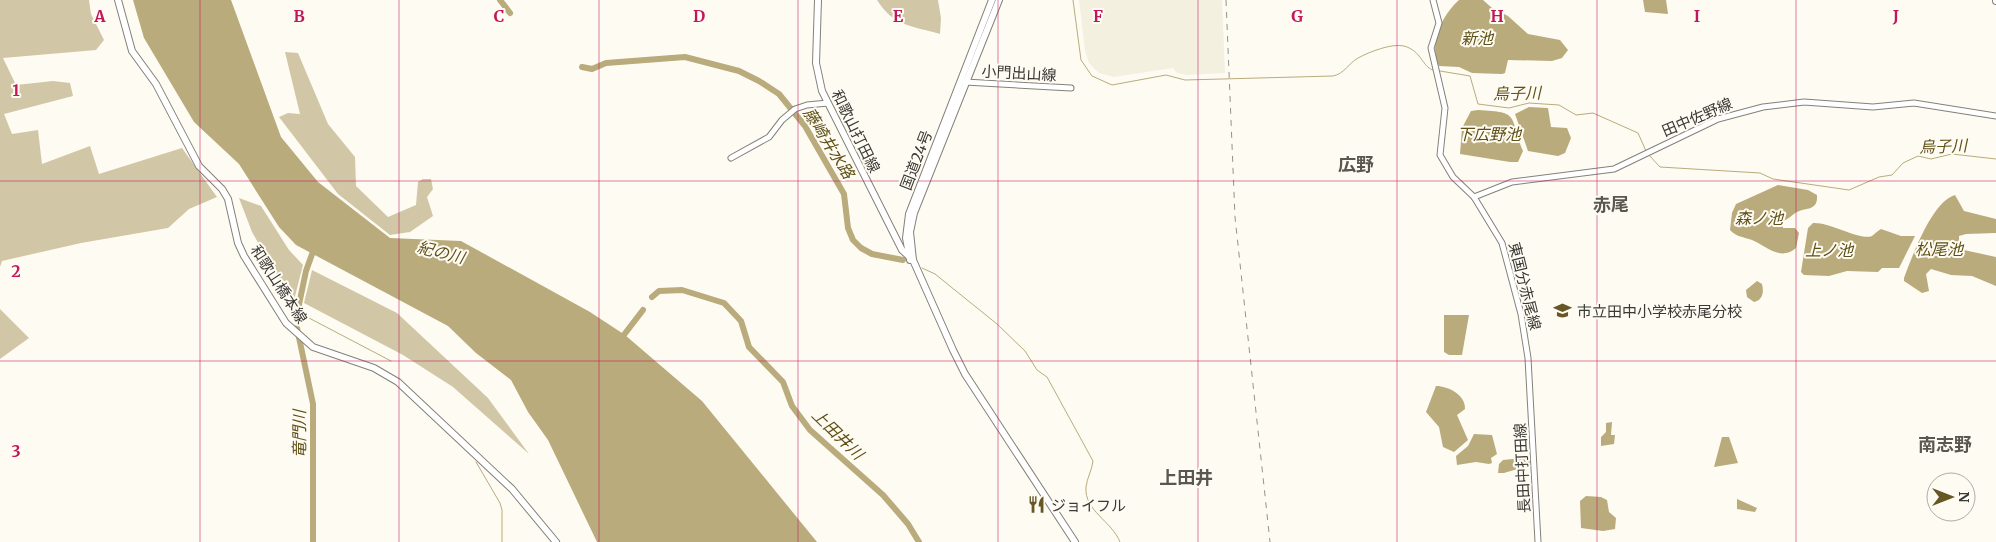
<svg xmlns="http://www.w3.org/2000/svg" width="1996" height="542" viewBox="0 0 1996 542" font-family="Merriweather,'Noto Sans JP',serif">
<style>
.built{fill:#f4f0e0}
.green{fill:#d1c7a6}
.water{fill:#b9ab7c}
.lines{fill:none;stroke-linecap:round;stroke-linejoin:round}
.stream{stroke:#b9ab7c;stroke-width:1}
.river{stroke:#b9ab7c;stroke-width:6}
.tertiary-casing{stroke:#838179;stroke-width:7}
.primary-casing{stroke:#838179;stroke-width:8}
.trunk-casing{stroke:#838179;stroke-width:8}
.tertiary{stroke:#fff;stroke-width:5}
.primary{stroke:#fff;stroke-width:6}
.trunk{stroke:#fff;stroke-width:6}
.rail{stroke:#94938d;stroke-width:1;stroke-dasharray:6 6;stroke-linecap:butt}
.grid{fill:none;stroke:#c2185b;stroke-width:1;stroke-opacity:0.55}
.labels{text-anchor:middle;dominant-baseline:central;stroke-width:4;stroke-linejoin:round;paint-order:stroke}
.street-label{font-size:15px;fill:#393935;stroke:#fefbf3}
.poi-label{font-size:15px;fill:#393935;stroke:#fefbf3;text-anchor:start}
.water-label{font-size:16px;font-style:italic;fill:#5f5017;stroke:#fefbf3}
.quarter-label{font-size:18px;font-weight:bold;fill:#595750;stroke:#fefbf3}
.grid-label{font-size:16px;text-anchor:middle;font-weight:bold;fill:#c2185b;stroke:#fefbf3;stroke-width:4;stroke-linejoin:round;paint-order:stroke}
</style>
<rect width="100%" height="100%" fill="#fefbf3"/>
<polygon class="built" points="1079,0 1222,0 1225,73 1186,75 1177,73 1173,68 1114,77 1099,73 1089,63 1085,51"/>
<g class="green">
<polygon points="0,0 89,0 91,14 104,40 96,50 3,58 16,85 53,81 70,83 73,96 4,114 12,134 38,130 42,164 90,146 99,174 182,148 217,197 189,209 168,228 81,243 2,261 0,267"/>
<path d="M877,0H938L941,18L940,34C912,26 893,26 877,0Z"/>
<polygon points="285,52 298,53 328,124 355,157 356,186 388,217 416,205 418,182 423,179 431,179 433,189 427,197 433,216 410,232 390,235 338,194 279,117 288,113 300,114"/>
<polygon points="239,198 261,206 289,250 303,265 293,304 252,232"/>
<polygon points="312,270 397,313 488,398 529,454 453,387 403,355 304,303"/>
<polygon points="0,309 29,338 0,359"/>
</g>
<g class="water">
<polygon points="133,0 231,0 281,137 318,182 390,238 461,241 590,312 625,335 702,401 817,542 597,542 548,440 528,412 511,380 476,353 448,326 296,245 279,227 239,164 194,122 144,38"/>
<path d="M1459,0H1483L1492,8L1508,16L1528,34L1560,40L1568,50L1562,58L1552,61L1508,60L1505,73L1502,74L1472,73L1459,67L1439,66C1428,45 1442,15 1459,0Z"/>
<polygon points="1643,0 1666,0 1668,14 1645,12"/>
<polygon points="1529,107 1548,108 1551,127 1567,128 1571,138 1565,153 1558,156 1528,151 1515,114"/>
<path d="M1478,110C1521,112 1509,116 1523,151L1518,162H1510L1460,154L1462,128L1471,111Z"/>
<path d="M1778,185L1808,190L1817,195C1818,211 1807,207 1797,212C1791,215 1790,219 1782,221L1783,228H1795L1799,233L1796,248C1780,262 1765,245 1752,240C1744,237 1736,237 1730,230L1732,213L1736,204Z"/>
<path d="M1955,195L1964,211L1996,219V233L1966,234L1959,236V241L1964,250L1996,257V286L1972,276L1951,275L1931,269L1926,274L1929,291L1922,293L1904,281V278C1912,257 1932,201 1955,195Z"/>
<path d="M1813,223C1831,222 1860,241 1872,236C1875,234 1877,231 1881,229L1901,236H1915L1899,268H1882L1878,272L1847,271L1829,276L1804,275L1801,272L1808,228Z"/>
<path d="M1757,281L1762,284C1764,292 1763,300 1754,302L1747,297L1746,290Z"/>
<polygon points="1444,315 1469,315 1462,355 1449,355 1444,352"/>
<path d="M1436,386C1448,386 1466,395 1465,409L1457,415L1468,440L1454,452L1443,447L1439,427L1426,412Z"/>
<polygon points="1612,422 1611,435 1615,435 1614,444 1601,446 1601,437 1606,432 1606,423"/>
<polygon points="1474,434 1492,435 1497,454 1491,458 1492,463 1489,464 1476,462 1457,465 1456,456 1468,446"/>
<polygon points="1722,437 1729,437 1738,463 1714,467"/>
<polygon points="1522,458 1529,460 1531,465 1504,473 1498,473 1499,464 1503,460"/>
<polygon points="1586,496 1601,497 1607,500 1609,512 1616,518 1615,529 1603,531 1581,528 1580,501"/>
<polygon points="1737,499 1757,508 1755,512 1737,509"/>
</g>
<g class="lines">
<g class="stream">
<path d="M1073,0L1081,60L1092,76L1112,85L1166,75L1185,80L1333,76C1344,74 1349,63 1358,58C1369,52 1392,43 1404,46C1422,51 1422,67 1433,70"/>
<polyline points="1440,71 1470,76 1478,104 1509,108 1529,103 1559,105 1576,115 1593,113 1638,133 1646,151"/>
<polyline points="1648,154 1660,167 1760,173 1773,179 1849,190 1879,177 1892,175 1903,163 1918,156 1931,159 1952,154 1996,159"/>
<path d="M922,268L935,274L997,324L1025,351L1037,370L1047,377L1093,461C1092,470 1087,478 1086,487C1084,511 1112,521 1120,542"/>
<polyline points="309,318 391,361"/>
<polyline points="476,462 500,503 502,510 502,542"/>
</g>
<g class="river">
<polyline points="500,0 510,13"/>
<polyline points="582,67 592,69 606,63 685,57 739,71 759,81 779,94 805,126 844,194 848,228 853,240 861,248 872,254 903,260"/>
<polyline points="652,297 659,291 682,290 724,303 741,321 749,347 783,382 792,406 810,430 883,495 908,524 919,542"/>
<polyline points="297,314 306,271 315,246"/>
<polyline points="297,328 313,404 313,542"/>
<polyline points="620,340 643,310"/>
</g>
<defs>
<g id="tertiary">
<polyline points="1433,0 1439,23 1431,48 1445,108 1440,155 1453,177 1474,197 1502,243 1521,314 1528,358 1538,542"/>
<polyline points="965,82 1071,88"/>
<polyline points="731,158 769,137 782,120 795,109 807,105 828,103"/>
<polyline points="1474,197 1512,182 1614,169 1718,119 1763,107 1804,102 1873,107 1914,103 1996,116"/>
</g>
<g id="primary">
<polyline points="118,0 132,51 156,84 199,166 222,189 228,199 238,243 244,256 286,323 313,347 374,368 398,382 512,489 556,542"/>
<polyline points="818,0 816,63 822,91 902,250 912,259"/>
<polyline points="1996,0 1996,1"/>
</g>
<g id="trunk">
<polyline points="999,0 914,213 910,232 913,260 953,350 965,374 1075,542"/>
<polyline points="910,260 906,238 909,214 992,0"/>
</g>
</defs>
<use href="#tertiary" class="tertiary-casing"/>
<use href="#primary" class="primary-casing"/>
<use href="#trunk" class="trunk-casing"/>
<use href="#tertiary" class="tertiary"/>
<use href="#primary" class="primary"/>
<use href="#trunk" class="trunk"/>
<polyline class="rail" points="1226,0 1235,217 1270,542"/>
</g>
<path class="grid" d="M200,0V542M399,0V542M599,0V542M798,0V542M998,0V542M1198,0V542M1397,0V542M1597,0V542M1796,0V542M0,181H1996M0,361H1996"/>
<defs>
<symbol id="school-bare" viewBox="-9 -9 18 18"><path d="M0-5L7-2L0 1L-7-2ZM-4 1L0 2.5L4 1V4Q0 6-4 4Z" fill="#665724" stroke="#fefbf3" stroke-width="2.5" paint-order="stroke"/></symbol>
<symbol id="restaurant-bare" viewBox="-9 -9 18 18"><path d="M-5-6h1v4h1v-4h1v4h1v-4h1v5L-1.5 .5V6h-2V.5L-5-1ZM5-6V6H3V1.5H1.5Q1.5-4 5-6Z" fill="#665724" stroke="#fefbf3" stroke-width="2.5" paint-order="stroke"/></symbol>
</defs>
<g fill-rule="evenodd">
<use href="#school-bare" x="1550" y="298" width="25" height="25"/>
<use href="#restaurant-bare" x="1024" y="492" width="25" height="25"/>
</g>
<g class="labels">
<g class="street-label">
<text transform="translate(1019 73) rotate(3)">小門出山線</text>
<text transform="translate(1697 117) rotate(-23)">田中佐野線</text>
<text transform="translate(856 131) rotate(64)">和歌山打田線</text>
<text transform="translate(916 160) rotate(-69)">国道24号</text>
<text transform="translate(279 284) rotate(57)">和歌山橋本線</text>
<text transform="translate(1525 286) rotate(76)">東国分赤尾線</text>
<text transform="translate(1522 468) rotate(-93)">長田中打田線</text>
</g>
<g class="poi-label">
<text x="1577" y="311">市立田中小学校赤尾分校</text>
<text x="1051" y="505">ジョイフル</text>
</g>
<g class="water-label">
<text x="1477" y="38">新池</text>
<text transform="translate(1517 93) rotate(-1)">烏子川</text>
<text x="1489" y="134">下広野池</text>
<text transform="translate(829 143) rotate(58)">藤崎井水路</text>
<text transform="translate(1943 146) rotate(-2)">烏子川</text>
<text x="1759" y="218">森ノ池</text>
<text x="1939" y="249">松尾池</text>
<text x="1829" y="250">上ノ池</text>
<text transform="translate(441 252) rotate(14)">紀の川</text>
<text transform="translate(299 434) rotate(-90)">竜門川</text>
<text transform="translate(838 434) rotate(44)">上田井川</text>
</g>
<g class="quarter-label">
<text x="1356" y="164">広野</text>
<text x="1611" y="204">赤尾</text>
<text x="1945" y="444">南志野</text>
<text x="1186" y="477">上田井</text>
</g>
</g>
<g class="grid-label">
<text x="100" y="22">A</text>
<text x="299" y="22">B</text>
<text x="499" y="22">C</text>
<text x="699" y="22">D</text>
<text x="898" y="22">E</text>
<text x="1098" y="22">F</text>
<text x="1297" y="22">G</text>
<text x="1497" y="22">H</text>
<text x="1697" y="22">I</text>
<text x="1896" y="22">J</text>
<text x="16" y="96">1</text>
<text x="16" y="277">2</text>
<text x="16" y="457">3</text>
</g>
<g transform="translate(1951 497) rotate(90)"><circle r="24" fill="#fefbf3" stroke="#afada7"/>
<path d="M0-4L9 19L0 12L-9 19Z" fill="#665724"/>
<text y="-8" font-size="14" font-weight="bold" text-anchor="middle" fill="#393935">N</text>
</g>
</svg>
